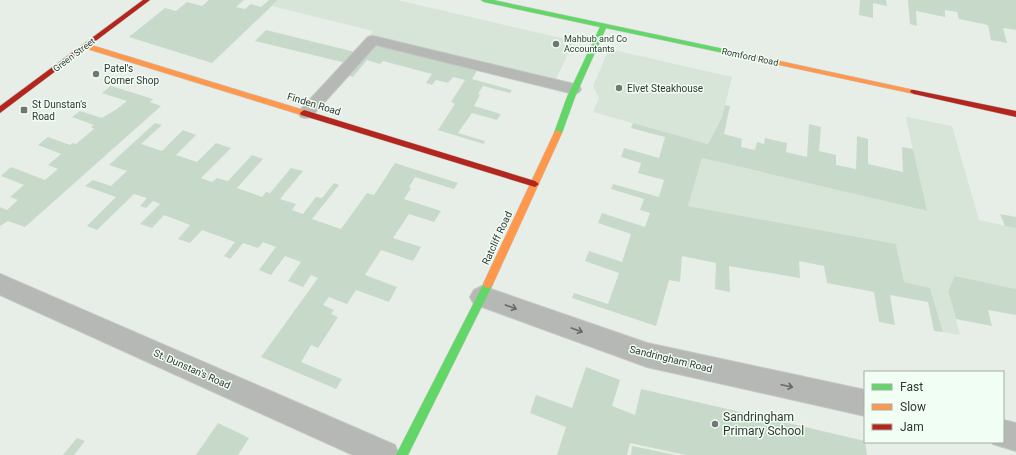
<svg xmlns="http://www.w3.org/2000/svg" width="1016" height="455" viewBox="0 0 1016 455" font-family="Roboto,sans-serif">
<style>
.built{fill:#d7e4d8}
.green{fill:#c7dac9}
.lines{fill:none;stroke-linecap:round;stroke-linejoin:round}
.lane-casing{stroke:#c4c8c4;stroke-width:2}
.street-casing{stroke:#c4c8c4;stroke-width:2}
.fast-casing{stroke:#c4c8c4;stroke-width:1}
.slow-casing{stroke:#c4c8c4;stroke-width:1}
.jam-casing{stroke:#c4c8c4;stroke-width:1}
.lane{fill:#b6b8b6;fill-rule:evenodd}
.street{fill:#b6b8b6;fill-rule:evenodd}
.fast{fill:#63d668;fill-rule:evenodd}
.slow{fill:#ff974d;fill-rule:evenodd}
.jam{fill:#b3261e;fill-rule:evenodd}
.oneway{stroke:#676b67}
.poi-dot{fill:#717772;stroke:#f1fef3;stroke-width:1.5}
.labels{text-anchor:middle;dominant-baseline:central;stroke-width:3;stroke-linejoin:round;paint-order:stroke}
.far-poi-label{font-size:9px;fill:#323733;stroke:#f1fef3;text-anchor:start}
.far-street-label{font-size:9px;fill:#323733;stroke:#f1fef3}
.poi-label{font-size:10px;fill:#323733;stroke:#f1fef3;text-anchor:start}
.street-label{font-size:10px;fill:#323733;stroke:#f1fef3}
.near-poi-label{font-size:12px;fill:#323733;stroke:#f1fef3;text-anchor:start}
</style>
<rect width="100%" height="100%" fill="#e7ede7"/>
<g class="built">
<polygon points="278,0 397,0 574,41 556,79 552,78 548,87 378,44 319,95 373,31 272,6"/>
<polygon points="609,49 732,77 722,117 708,144 593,112 599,98 593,86"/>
<polygon points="906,117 952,126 979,220 1016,228 1016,289 955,276 948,291 960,335 943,332 930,288 904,282 896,244 688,206 702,158 926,211"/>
</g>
<g class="green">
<polygon points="209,0 244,0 236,7 245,9 251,4 261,7 269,0 278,0 212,63 129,37 165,8 176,11 187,2 202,6"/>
<polygon points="860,0 886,0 887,6 873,3 873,18 859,15"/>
<polygon points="908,0 1016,0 1016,30 1003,28 1007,43 991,40 988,25 959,19 957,12 945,10 945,17 916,11 917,26 910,24"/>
<polygon points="266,30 355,52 346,63 255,41"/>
<polygon points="378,44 478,69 472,79 512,90 510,93 483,86 478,94 480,95 474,106 501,114 497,120 472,113 458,133 485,141 484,144 438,130 455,104 451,102 465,80 453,77 448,83 436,80 432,85 426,83 432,74 383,61 380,64 367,60 353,77 347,75 373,45"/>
<polygon points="111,86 153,99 150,102 161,106 25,227 8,221 0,226 0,207 7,210 18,200 10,197 24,185 1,176 11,167 45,180 58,169 48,165 61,154 38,145 48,137 70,145 73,143 76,144 94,129 91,127 94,125 72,117 80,111 102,118 117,109 127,101 102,93"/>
<polygon points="725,105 730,106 724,134 742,139 741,147 755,150 757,142 764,144 765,138 787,143 786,152 807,157 809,124 821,127 819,151 836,155 836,165 856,169 857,136 868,139 868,164 903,172 902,147 913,149 927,211 702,158 688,206 896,244 904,282 930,288 943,332 934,331 928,302 890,295 895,325 879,322 874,292 827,283 824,266 799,261 800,278 729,266 730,292 715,289 716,263 682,256 680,282 669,280 656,326 572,298 574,293 608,304 619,273 585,261 589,251 622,262 631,234 598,223 602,213 645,227 650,213 640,210 644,199 611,189 613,184 659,197 664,180 638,173 641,163 621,157 624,148 659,158 665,137 631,128 633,123 708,144 722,117"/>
<polygon points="155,123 162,125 141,144 162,151 183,130 196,135 176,155 197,162 216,143 231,148 201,178 212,182 217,178 228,181 252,155 263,159 237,188 262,197 266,192 270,193 291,168 303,171 280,199 296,204 292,210 303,214 316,197 322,198 334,183 339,185 312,219 341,229 367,193 374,195 395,163 458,183 454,189 415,177 409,187 411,188 404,199 441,211 434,222 409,214 393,238 421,247 413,261 381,250 365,275 397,287 389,302 356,290 347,304 329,297 323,305 334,310 331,314 338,317 318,348 311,345 301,362 342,379 336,389 261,357 318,278 311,275 303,287 288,281 301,262 285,256 271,275 259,270 276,247 263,242 258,248 243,243 230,259 224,256 235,242 202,230 190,243 178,239 190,225 164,215 152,228 140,224 160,204 153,201 146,208 140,206 147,198 134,194 97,230 87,226 116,197 85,186 93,180 111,186 127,171 109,165"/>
<polygon points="1000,214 1016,217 1016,228 1005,226"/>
<polygon points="955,276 1016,289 1016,315 988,310 992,326 956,319 948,291"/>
<polygon points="586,367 620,380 612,406 635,415 641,389 865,441 867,455 686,455 630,443 627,455 557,455 566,427 530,413 536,395 572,408"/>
<polygon points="218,423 249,438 238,455 196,455"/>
<polygon points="77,438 85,441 74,455 63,455"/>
<polygon points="632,446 676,455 631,455"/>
</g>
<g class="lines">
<defs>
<polygon id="lane" points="373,36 574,84 579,86 581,89 579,92 574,94 376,45 311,117 306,118 301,117 298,113 301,109 368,37"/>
<g id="street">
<polygon points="0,274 395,445 399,455 353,455 0,295"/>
<polygon points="482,286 647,343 865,390 865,416 647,367 474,304 470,297 474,290"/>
<polygon points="1003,420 1016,423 1016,451 993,444 992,442 1003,442"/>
</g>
<g id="fast">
<polygon points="481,0 493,0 752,55 756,57 752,59 606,28 575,97 562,133 558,136 554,133 567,97 600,27 484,2"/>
<polygon points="488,280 491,281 493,284 408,455 396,455 485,281"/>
</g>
<g id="slow">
<polygon points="84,44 88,44 307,111 308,113 304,116 301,115 84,48"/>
<polygon points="750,55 752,55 914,90 918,92 914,94 752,59 750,59"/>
<polygon points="558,130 562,133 493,284 491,287 488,288 485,287 483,284 554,133"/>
</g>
<g id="jam">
<polygon points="143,0 150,0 0,113 0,106"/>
<polygon points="911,90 914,90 1016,111 1016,117 914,94 910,92"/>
<polygon points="304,110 535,181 539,184 535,187 301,115 300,113"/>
</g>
</defs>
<use href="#lane" class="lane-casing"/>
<use href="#street" class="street-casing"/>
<use href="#fast" class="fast-casing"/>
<use href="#slow" class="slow-casing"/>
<use href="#jam" class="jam-casing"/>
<use href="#lane" class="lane"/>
<use href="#street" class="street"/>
<use href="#fast" class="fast"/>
<use href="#slow" class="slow"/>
<use href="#jam" class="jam"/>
</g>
<defs><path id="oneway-shaft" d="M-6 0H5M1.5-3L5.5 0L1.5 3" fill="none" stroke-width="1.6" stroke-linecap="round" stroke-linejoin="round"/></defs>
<g class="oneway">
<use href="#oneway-shaft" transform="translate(511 307) rotate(20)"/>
<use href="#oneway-shaft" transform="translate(577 330) rotate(20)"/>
<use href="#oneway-shaft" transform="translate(787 386) rotate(12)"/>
</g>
<g class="poi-dot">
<circle cx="556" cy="44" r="4"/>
<circle cx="96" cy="74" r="4"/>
<circle cx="619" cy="88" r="4"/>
<rect x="20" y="106" width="8" height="8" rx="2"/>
<circle cx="715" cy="424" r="4"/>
</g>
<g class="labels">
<g class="far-poi-label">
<text x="564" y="39">Mahbub and Co<tspan x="564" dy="10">Accountants</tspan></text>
</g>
<g class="far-street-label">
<text transform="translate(74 55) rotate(-37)">Green Street</text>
<text transform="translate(750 57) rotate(12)">Romford Road</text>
</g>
<g class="poi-label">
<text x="104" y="68">Patel's<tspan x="104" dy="12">Corner Shop</tspan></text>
<text x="627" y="88">Elvet Steakhouse</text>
<text x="32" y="104">St Dunstan's<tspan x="32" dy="12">Road</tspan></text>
</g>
<g class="street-label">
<text transform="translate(314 104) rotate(17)">Finden Road</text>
<text transform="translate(497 238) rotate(-65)">Ratcliff Road</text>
<text transform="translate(671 359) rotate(14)">Sandringham Road</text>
<text transform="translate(192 369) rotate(24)">St. Dunstan's Road</text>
</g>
<g class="near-poi-label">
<text x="723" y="417">Sandringham<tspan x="723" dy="14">Primary School</tspan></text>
</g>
</g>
<rect x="864" y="371" width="140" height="72" fill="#f1fef3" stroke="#a5aea6"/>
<rect x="872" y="384" width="20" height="6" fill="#63d668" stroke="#a5aea6"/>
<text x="900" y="391" font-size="12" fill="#323733">Fast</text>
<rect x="872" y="404" width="20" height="6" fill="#ff974d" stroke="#a5aea6"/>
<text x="900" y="411" font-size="12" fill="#323733">Slow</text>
<rect x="872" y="424" width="20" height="6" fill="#b3261e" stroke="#a5aea6"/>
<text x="900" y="431" font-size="12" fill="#323733">Jam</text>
</svg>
